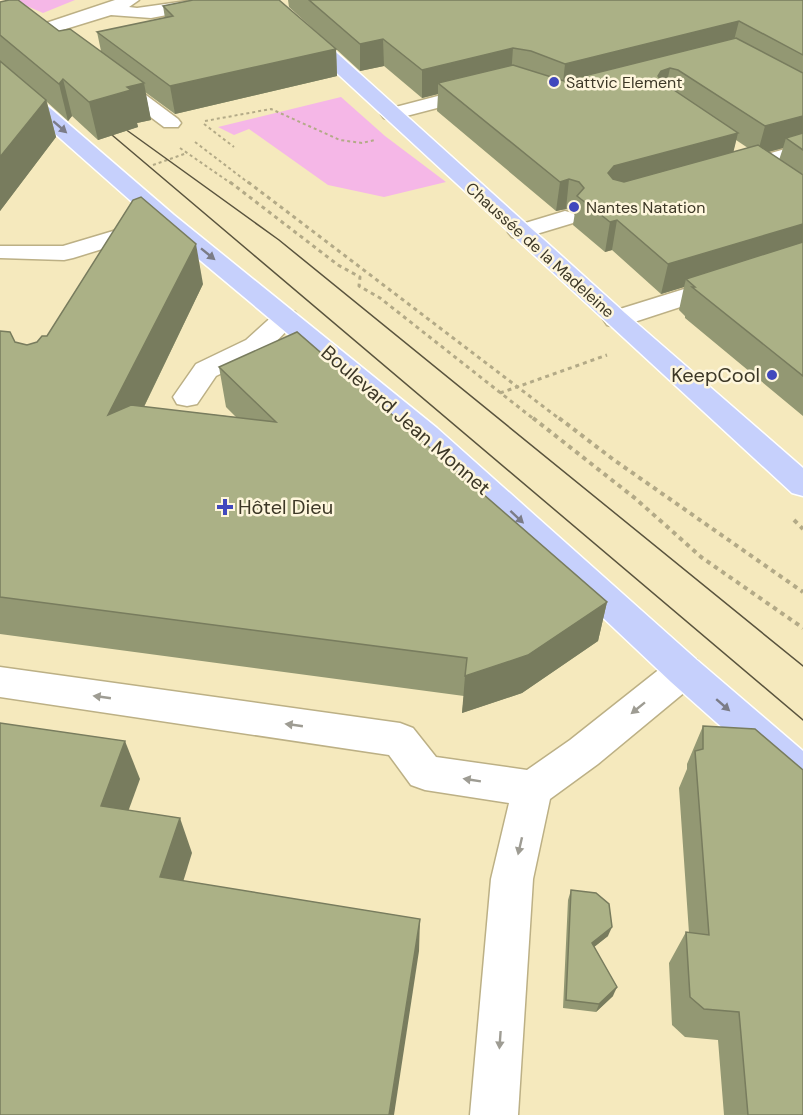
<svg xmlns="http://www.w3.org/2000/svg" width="803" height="1115" viewBox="0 0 803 1115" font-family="'DM Sans',sans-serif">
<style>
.green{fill:#f5b7e7}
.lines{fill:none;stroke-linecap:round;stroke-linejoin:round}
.minor-casing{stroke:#bcb085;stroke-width:3}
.major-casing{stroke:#fff;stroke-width:3}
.path-far2{stroke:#b3aa87;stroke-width:2;stroke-dasharray:3 3;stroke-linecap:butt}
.path-far1{stroke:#b3aa87;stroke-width:3;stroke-dasharray:4 4;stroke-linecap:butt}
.path{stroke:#b3aa87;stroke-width:4;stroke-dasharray:4.5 4.5;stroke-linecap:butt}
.minor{fill:#fff;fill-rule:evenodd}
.major{fill:#c6d0fc;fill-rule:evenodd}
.tram{stroke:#5a543e;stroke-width:1.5}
.wall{fill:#939873;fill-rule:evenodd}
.shaded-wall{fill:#787c5e}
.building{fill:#abb186;stroke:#787c5e;stroke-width:1.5}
.oneway{fill:#7b7c87}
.oneway2{fill:#9e9c93}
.poi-dot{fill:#4148bd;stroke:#fef6dc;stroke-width:2}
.labels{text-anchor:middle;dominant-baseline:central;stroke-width:5;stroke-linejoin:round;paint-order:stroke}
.far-poi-label{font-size:16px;fill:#3d3827;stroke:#fef6dc;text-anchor:start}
.far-street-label{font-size:16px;fill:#3d3827;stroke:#fef6dc}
.poi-label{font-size:20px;fill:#3d3827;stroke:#fef6dc;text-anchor:end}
.street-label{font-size:20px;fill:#3d3827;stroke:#fef6dc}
</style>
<rect width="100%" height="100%" fill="#f5e9bd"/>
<g class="green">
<polygon points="13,0 75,0 43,13"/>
<polygon points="341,97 385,136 446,182 384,197 328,185 249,129 234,135 218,127"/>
</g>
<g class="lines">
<defs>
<g id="minor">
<polygon points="115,0 139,0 129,7 137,8 194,0 228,0 225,4 151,18 111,15 46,35 37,29 40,25"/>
<polygon points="112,73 119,75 178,119 181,123 178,127 164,127 105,83 102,79 105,75"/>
<polygon points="480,85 487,87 490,91 487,95 391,120 384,118 381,114 384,110"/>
<polygon points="803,144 803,158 733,178 725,176 722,171 725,166"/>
<polygon points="565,211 573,213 577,218 573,223 520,239 512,237 508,232 512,227"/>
<polygon points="130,226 138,228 142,233 138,238 73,258 64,260 0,258 0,246 63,246"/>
<polygon points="803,252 803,267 625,325 616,327 607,325 603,319 607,313"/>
<polygon points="286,310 295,312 299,318 266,352 216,376 197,404 187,406 177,404 173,397 196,364 246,340 277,312"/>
<polygon points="684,656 697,660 702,671 697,682 598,764 550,799 533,879 518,1115 470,1115 491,879 509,803 425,790 411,785 389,755 0,697 0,667 400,723 413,728 436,757 527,770 570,740 671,660"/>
</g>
<g id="major">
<polygon points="252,0 273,0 287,8 625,313 803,468 803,496 792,493 275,16"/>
<polygon points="0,69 7,71 174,215 437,428 697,660 803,751 803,792 789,787 671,682 417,442 158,225 0,85"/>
</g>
</defs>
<use href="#minor" class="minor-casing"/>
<use href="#major" class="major-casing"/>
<g class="path-far2">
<polyline points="205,121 271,109 340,140 362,143 375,140"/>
<polyline points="204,124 234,147"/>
<polyline points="195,142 250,184"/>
<polyline points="180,148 232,184"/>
<polyline points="153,165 187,153"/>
</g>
<g class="path-far1">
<polyline points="230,182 338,265 360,277 359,286 380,298 535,420"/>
<polyline points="248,182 561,420"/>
<polyline points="500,393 607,355"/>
</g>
<g class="path">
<polyline points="533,418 636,499 701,557 803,628"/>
<polyline points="559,418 614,460 803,592"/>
<polyline points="794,520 803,529"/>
</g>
<use href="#minor" class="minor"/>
<use href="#major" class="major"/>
<g class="tram">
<polyline points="114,121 279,240 803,666"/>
<polyline points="99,124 803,720"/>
</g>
</g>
<g class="wall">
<path d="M288,0H803V416L685,318V316L679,310L684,287L661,294L612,250L605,252L573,225L575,212L566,209L556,211L437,111L438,94L422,98L384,66L360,71L336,49L337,76L175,114L145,92L151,120L137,123L138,127L98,140L72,116L68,121L47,102L56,137L0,211V2L101,51L97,32L165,18L163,6L331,45L289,7ZM736,140L748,148L733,152ZM783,148L779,160L768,152Z"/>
<polygon points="203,284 144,407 236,417 226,407 219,367 607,602 598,641 522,693 462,713 464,696 0,634 0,331 15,342 27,345 37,342 47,336"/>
<polygon points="703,726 803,1115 724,1115 718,1040 685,1037 672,1025 669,963 686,932 689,933 679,788 687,769 687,764"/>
<polygon points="571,890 608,936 594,947 613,996 596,1012 563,1008 568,900"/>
</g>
<g class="shaded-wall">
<polygon points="739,21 732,48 562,92 565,64"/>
<polygon points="383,39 384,66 360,71 360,44"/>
<polygon points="513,48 511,76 438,83 438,94 422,98 422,70"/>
<polygon points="336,49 337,76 175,114 170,86"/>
<polygon points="670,68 664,96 658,76 661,71"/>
<polygon points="63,79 72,116 68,121 59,84"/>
<polygon points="144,83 151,120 137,123 138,127 98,140 89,102 127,87"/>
<polygon points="46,100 56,137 0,211 0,157"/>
<polygon points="803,116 803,143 786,138 783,148 757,155 765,126"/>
<polygon points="738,133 731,162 609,195 608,173 614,166"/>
<polygon points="569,179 566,209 556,211 560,182"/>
<polygon points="617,220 612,250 605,252 610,222"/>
<polygon points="803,224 803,251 686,279 684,287 661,294 668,264"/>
<polygon points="196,244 203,284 120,456 108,415"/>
<polygon points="607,602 598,641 522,693 462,713 465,676"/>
<polygon points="125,741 140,779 117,842 101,806"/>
<polygon points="180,818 192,853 174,911 160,877"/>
<polygon points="420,919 419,951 394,1115 389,1115"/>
<polygon points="612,927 608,936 589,951 592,943"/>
<polygon points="617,987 613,996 596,1012 599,1004"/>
</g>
<g class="building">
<polygon points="9,0 18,0 59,31 70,29 144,83 127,87 131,90 89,102 63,79 59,84 0,35 0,2"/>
<polygon points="193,0 279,0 336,49 170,86 97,32 173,16 163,6"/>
<polygon points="309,0 803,0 803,55 739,21 565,64 531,51 513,48 422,70 383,39 360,44"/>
<polygon points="736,38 803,73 803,116 765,126 678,70 670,68 661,71 658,76 662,82 738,133 614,166 608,173 613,179 624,182 758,145 803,175 803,224 668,264 617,220 610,222 577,196 584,188 579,182 569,179 560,182 438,83 513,65 564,81"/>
<polygon points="0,61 46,100 0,157"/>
<polygon points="803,133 803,150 786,138"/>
<polygon points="141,197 196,244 108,415 131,405 276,422 219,367 297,332 607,602 528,655 465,676 467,658 0,597 0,331 10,332 15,342 27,345 37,342 42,336 47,336 133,200"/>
<polygon points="803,242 803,376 692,287 695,287 686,279"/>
<polygon points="0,723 125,741 101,806 180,818 160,877 420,919 389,1115 0,1115"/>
<polygon points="703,726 755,729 803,770 803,1115 748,1115 739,1012 704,1009 690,997 686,932 709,935 695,751 703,749"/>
<polygon points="571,890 596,893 609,904 612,927 592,943 617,987 599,1004 566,1000"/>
</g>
<defs><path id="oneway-solid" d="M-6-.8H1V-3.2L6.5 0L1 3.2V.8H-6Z" transform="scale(1.5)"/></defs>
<g class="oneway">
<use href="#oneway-solid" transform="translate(60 127) rotate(41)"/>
<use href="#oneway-solid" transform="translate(208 254) rotate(39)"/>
<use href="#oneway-solid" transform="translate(517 517) rotate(43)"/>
<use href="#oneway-solid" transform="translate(723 705) rotate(41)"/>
</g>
<g class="oneway2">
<use href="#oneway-solid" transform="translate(102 697) rotate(-172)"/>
<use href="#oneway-solid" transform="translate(638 708) rotate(141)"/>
<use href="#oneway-solid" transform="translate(294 725) rotate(-172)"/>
<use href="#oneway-solid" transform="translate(472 780) rotate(-171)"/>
<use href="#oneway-solid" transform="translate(520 846) rotate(103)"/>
<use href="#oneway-solid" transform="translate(500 1040) rotate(94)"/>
</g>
<g class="poi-dot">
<circle cx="554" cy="82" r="6"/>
<circle cx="574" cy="207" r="6"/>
<circle cx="772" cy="375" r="6"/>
<path d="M222 498h6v6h6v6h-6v6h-6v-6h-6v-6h6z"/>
</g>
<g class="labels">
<g class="far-poi-label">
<text x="566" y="82">Sattvic Element</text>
<text x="586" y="207">Nantes Natation</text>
</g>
<g class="far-street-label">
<text transform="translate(540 250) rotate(42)">Chaussée de la Madeleine</text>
</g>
<g class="poi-label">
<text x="760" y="375">KeepCool</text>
<text x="238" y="507" text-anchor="start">Hôtel Dieu</text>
</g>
<g class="street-label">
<text transform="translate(406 420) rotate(41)">Boulevard Jean Monnet</text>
</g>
</g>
</svg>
